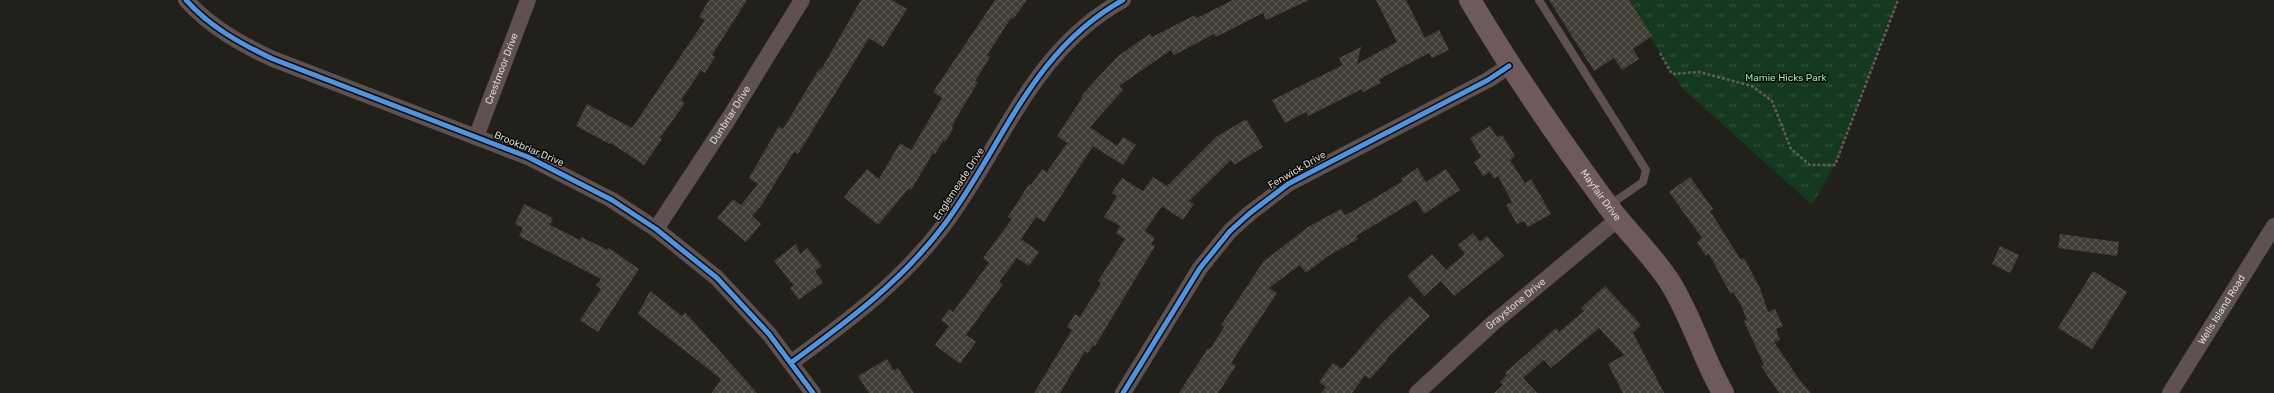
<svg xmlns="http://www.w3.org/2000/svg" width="2274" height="393" viewBox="0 0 2274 393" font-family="Rubik,sans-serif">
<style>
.park{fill:url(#park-tufts)}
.building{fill:url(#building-cross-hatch)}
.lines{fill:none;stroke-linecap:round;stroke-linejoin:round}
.path{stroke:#665c5c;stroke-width:2.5;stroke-dasharray:3 2;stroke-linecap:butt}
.lane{stroke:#5f5051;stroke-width:8}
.street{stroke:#5f5051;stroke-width:16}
.secondary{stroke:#6e5a5c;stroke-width:22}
.cycleway-casing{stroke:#0b0a07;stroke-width:8}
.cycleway{stroke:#4d94e3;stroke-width:5}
.labels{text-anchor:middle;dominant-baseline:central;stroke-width:3;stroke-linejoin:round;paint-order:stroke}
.street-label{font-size:10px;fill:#dad9d4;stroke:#0b0a07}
.park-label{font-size:10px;fill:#8aeaa2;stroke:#0b0a07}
</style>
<defs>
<pattern id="park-tufts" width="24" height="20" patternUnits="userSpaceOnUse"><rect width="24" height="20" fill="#14391e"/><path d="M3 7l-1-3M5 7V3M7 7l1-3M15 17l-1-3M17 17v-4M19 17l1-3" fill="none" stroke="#36553e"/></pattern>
<pattern id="building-cross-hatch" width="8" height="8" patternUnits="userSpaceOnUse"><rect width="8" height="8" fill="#423d34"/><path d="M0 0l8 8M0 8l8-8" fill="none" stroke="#5d5850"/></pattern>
</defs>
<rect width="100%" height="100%" fill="#21201b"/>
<polygon class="park" points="1628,0 1898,0 1835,165 1812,205 1681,87"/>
<g class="building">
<polygon points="709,0 747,0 712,55 715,57 705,73 701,70 681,100 685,103 660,138 662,139 644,165 611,143 610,144 576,126 587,104 632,128 705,20 699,17"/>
<polygon points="861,0 892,0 907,9 883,47 869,38 798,154 794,152 761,206 752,216 761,224 746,242 717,218 733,199 741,205 758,184 749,178 779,126 783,129 819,69 821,70"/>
<polygon points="995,0 1027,0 1013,19 1011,18 987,55 990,57 975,81 978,82 955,120 952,128 953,129 945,142 943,141 935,154 933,153 911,190 909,188 878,225 844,197 867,169 879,179 900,143 911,150 942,98 933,92"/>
<polygon points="1233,0 1309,0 1266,20 1263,13 1216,37 1214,34 1174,55 1171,50 1119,86 1123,90 1090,127 1117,146 1123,137 1136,145 1123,165 1093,146 1044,222 1036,217 1021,239 1039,252 1029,266 1017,258 999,282 1003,284 966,335 976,342 960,364 935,345 949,326 941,320 949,309 953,312 989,263 983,258 1012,219 1008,217 1029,184 1031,185 1042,169 1047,172 1067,143 1057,136 1082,98 1081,96 1118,56 1150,34 1152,37 1195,15 1197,18"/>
<polygon points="1376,0 1406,0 1425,38 1439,30 1449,50 1432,58 1429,53 1387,75 1379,80 1381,83 1363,92 1362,89 1308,116 1306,112 1285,123 1272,100 1343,65 1339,58 1361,47 1357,64 1397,42"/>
<polygon points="1549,0 1629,0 1652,36 1633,49 1639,59 1622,70 1614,58 1594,71"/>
<polygon points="1246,119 1263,147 1234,165 1231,160 1189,201 1194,204 1183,220 1162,206 1145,231 1155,238 1151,244 1155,246 1095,346 1093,345 1088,353 1085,351 1060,393 1034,393 1072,330 1067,327 1075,314 1080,317 1101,283 1098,281 1125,239 1116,233 1120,226 1104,217 1117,196 1112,193 1122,178 1143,191 1153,177 1167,186 1216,137"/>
<polygon points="1490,126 1497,137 1502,135 1515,156 1510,160 1525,183 1531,179 1551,214 1528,227 1524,221 1517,224 1506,205 1512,202 1498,176 1494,179 1490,172 1483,176 1474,162 1481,157 1470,138"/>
<polygon points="1417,168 1426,182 1446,169 1460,190 1424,214 1416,200 1356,236 1358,239 1328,256 1306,273 1300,265 1269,288 1277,293 1231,363 1236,366 1218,393 1179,393 1208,348 1210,349 1224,327 1221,325 1264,261 1308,227 1341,209 1345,215 1353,211 1403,181 1401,179"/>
<polygon points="1690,177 1713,209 1710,211 1741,260 1744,258 1760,288 1768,312 1775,309 1783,326 1776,329 1780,340 1774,342 1798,378 1811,393 1779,393 1761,366 1764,365 1744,321 1747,320 1741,305 1733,292 1730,293 1709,254 1706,256 1697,242 1702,238 1669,192"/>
<polygon points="524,204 553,218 550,225 580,240 581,237 608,250 609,248 639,269 598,332 580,320 601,289 596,285 601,279 519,236 523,228 515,224"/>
<polygon points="1473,233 1480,242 1487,236 1504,256 1454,296 1441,281 1424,296 1407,276 1432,254 1446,270 1465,254 1458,245"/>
<polygon points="2060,234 2119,242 2117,256 2058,248"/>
<polygon points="796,244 800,254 807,248 822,266 815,271 823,282 799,300 790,288 794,286 774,261"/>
<polygon points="2000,246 2019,255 2010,273 1992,264"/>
<polygon points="2093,271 2127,292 2092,349 2058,328"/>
<polygon points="1605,286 1641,325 1633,333 1664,393 1623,393 1608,364 1624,355 1599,328 1551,368 1544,360 1523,378 1537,393 1494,393 1503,385 1500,382 1507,375 1505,373 1556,328 1559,332 1584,311 1581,308"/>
<polygon points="650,291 682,316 685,312 757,393 712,393 721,379 638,314"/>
<polygon points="1410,296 1430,316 1387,358 1388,359 1370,379 1365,375 1352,393 1321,393 1326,387 1319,382 1333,363 1342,369 1381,324"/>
<polygon points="887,359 894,371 898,368 914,393 869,393 858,376"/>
</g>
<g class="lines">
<polyline class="path" points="1660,53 1672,74 1699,72 1752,86 1772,101 1791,149 1810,165 1835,165 1898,0"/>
<polyline class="lane" points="1539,0 1646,170 1643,182 1608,206"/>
<g class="street">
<path d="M186,0C210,27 241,44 273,59L528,157L612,200L656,229L717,278L769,334L813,393"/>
<path id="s1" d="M476,137L528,0"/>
<path id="s2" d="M656,229L729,118L802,0"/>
<path d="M792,362C849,320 901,282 944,225C1003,146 1031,51 1123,0"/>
<polyline points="1123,393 1200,268 1230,231 1250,213 1288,184 1488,80 1509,66"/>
<path id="s3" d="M1417,393L1492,324L1618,219"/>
<path id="s4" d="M2170,393L2274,226"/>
</g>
<path class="secondary" id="s5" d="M1470,0C1512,71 1559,139 1608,206C1628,233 1653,255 1671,284C1692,318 1703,358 1723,393"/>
<defs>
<g id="cycleway">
<path d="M186,0C210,27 241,44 273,59L528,157L612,200L656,229L717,278L769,334L813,393"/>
<path d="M792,362C849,320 901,282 944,225C1003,146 1031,51 1123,0"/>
<polyline points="1123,393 1200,268 1230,231 1250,213 1288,184 1488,80 1509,66"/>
</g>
</defs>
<use href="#cycleway" class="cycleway-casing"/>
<use href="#cycleway" class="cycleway"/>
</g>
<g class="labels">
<g class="street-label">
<text stroke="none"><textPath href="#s1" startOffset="73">Crestmoor Drive</textPath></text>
<text stroke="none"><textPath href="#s2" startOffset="136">Dunbriar Drive</textPath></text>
<text transform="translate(529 149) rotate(23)">Brookbriar Drive</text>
<text transform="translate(1297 170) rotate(-30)">Fenwick Drive</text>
<text transform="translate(959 184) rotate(-57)">Englemeade Drive</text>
<text stroke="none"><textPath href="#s5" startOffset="235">Mayfair Drive</textPath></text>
<text stroke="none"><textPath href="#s3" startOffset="133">Graystone Drive</textPath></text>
<text stroke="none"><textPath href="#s4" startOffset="98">Wells Island Road</textPath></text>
</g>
<g class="park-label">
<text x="1786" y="78">Mamie Hicks Park</text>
</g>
</g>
</svg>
